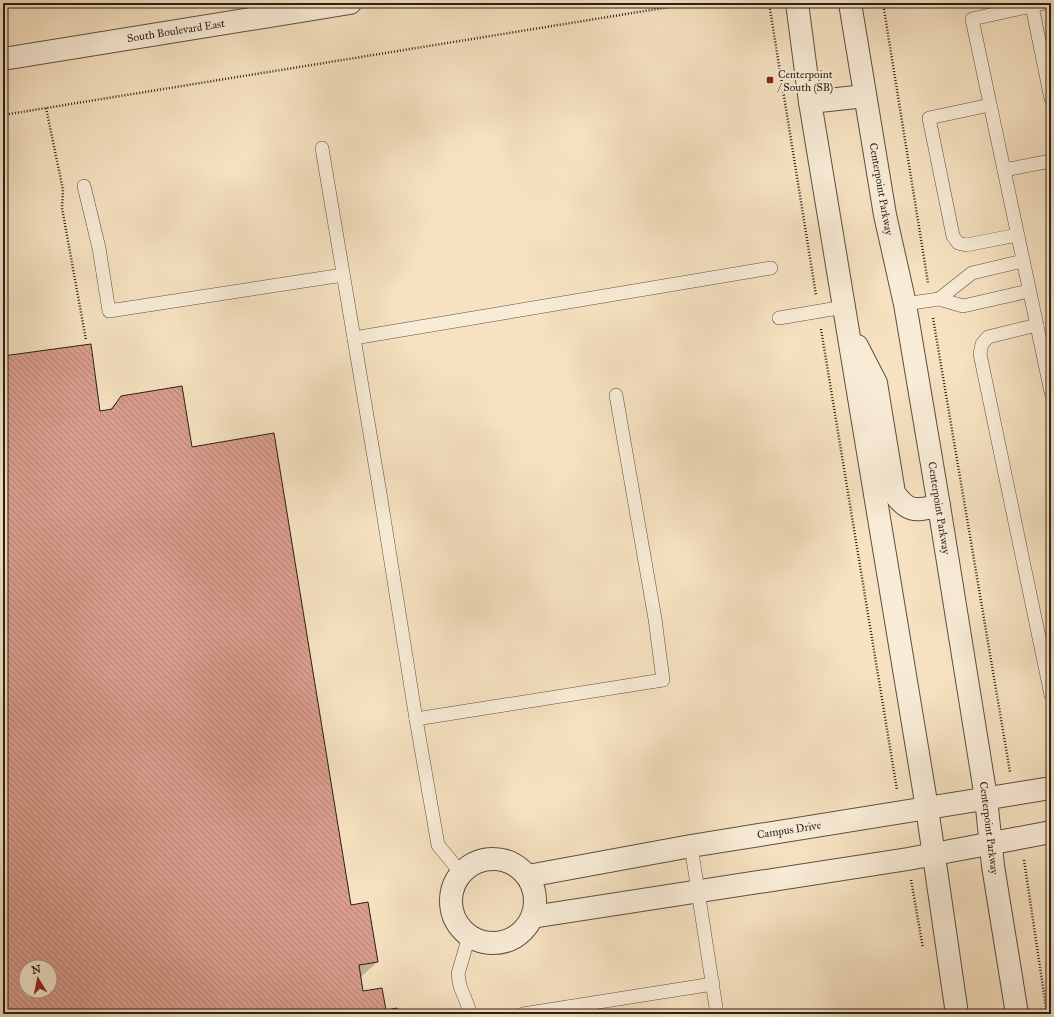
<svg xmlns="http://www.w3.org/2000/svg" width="1054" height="1017" viewBox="0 0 1054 1017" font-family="'IM FELL Great Primer',serif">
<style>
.shadow{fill:#0003;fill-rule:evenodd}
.building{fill:url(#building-back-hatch);stroke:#291e17;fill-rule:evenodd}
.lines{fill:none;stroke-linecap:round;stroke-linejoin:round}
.service-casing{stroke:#5c4f42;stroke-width:14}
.minor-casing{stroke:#5c4f42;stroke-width:24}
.tertiary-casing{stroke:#5c4f42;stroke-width:24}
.path{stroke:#291e17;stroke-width:2.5;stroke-dasharray:1 2;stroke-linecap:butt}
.service{stroke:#f9ecd7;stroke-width:13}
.minor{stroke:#f9ecd7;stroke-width:22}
.tertiary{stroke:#f9ecd7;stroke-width:22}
.poi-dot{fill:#8f2418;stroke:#f9ecd7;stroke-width:1.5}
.labels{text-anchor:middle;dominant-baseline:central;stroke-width:4;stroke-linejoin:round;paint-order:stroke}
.street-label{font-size:11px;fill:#291e17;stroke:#f9ecd7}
.poi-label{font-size:11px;fill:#291e17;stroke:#f9ecd7;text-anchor:start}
</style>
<defs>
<pattern id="building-back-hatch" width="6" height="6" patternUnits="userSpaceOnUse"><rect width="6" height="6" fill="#db9e8e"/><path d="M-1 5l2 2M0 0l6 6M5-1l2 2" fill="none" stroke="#b28073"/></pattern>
</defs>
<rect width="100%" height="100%" fill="#f6e2c1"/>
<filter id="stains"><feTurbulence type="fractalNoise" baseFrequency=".005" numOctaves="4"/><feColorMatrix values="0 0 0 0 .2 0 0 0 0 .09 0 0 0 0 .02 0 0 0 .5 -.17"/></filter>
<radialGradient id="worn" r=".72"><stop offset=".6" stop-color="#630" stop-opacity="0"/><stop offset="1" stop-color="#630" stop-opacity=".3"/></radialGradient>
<path class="shadow" d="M3,357L99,412L108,411L121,397L191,448L350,906L377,962L360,978L363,992L385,1011L397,1014H3ZM26,967H50V991H26Z"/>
<path class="building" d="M91,344L100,411L112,409L121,396L182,386L192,447L274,433L351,905L368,902L378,962L359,965L363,991L382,988L386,1010L397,1008L398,1014H3V356ZM26,967H50V991H26Z"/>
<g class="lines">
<defs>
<g id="service">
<polyline points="1044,3 972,19 1051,392"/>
<polyline points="1032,6 1051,99"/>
<polyline points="990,105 929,118 953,236 958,243 966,245 1017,235"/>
<polyline points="322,148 380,493 416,719 663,680 655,619 616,395"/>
<polyline points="1004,170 1051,161"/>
<polyline points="84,186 99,248 109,311 343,275"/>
<polyline points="939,299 972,273 1023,261"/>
<polyline points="905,304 939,299 963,306 1029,291"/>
<polyline points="779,318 844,307"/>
<polyline points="1037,325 988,337 982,344 980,354 1051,695"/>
<polyline points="354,338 771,268"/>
<polyline points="416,719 438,845 461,873"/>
<polyline points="691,846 717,1014"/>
<polyline points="469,936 458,974 460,986 471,1014"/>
<polyline points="523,1014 713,984"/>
</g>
<g id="minor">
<polyline points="797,3 810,102 927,808 957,1014"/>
<polyline points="850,3 885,215 905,304 939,506 986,798 993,866 1017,1014"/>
<polyline points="810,102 865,96"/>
<path d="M857,346L876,383L894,493C909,514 916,510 939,506"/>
<circle cx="493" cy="901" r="42"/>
<polyline points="528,876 691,846 1051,788"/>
<polyline points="532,917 908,859 1051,832"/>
</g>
<polyline id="tertiary" points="3,59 350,3"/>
</defs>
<use href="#service" class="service-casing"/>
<use href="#minor" class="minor-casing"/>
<use href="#tertiary" class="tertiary-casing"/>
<g class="path">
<polyline points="769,3 816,295"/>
<polyline points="883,3 928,283"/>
<polyline points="46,108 63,190 62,208 86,340"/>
<polyline points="3,115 694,3"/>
<polyline points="933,318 1010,772"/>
<polyline points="821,329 897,790"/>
<polyline points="1024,860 1047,1014"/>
<polyline points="911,880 923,948"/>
</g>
<use href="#service" class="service"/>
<use href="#minor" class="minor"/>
<use href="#tertiary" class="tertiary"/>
</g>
<rect class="poi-dot" x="766" y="76" width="8" height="8" rx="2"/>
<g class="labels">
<g class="street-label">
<text transform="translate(176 31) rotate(-9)">South Boulevard East</text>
<text transform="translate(881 189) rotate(80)">Centerpoint Parkway</text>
<text transform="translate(939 508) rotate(81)">Centerpoint Parkway</text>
<text transform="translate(989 828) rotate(83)">Centerpoint Parkway</text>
<text transform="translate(789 830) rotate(-9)">Campus Drive</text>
</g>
<g class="poi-label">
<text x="778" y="74">Centerpoint<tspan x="778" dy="13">/ South (SB)</tspan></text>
</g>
</g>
<rect width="1054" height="1017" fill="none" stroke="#f6e2c1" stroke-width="16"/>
<rect x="4" y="4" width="1046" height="1009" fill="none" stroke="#291e17" stroke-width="2"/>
<rect x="8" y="8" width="1038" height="1001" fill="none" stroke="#291e17"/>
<g transform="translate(38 979) rotate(350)"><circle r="19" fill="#f9ecd7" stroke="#a69a8a"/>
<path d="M0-3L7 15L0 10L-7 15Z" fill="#8f2418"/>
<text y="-6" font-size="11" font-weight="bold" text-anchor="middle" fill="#291e17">N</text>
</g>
<rect width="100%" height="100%" filter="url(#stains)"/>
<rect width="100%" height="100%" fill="url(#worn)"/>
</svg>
